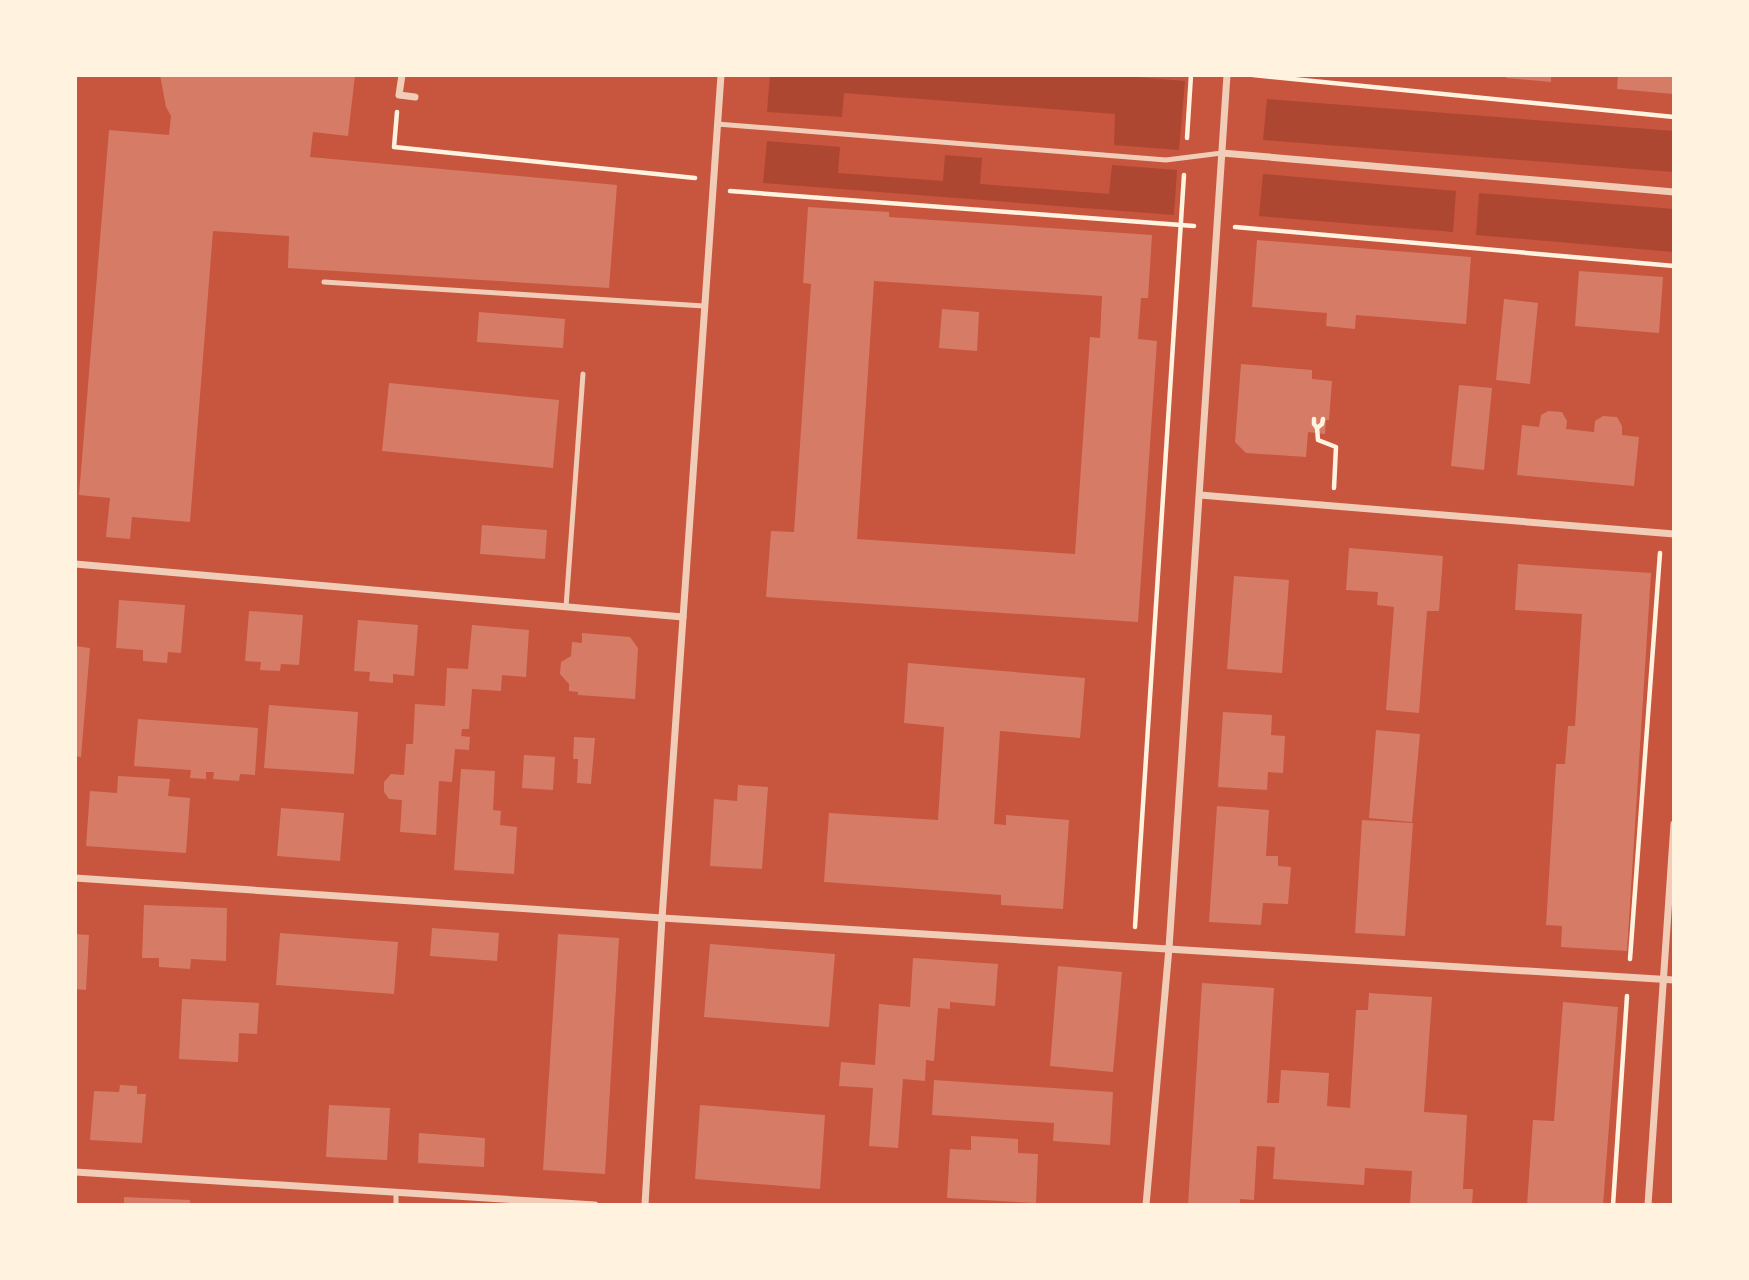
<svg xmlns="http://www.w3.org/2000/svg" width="1749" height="1280" viewBox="0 0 1749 1280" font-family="Raleway,sans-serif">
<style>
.green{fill:#ae4732}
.building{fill:#d67c66;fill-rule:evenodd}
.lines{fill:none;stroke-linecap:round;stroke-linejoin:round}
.path{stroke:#fff3e0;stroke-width:4.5}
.service{stroke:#f1ccb7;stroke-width:5}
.minor{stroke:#f1ccb7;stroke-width:7}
</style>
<rect width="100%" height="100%" fill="#c8553d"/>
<g class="green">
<polygon points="770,75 1113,75 1185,81 1179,150 1114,145 1115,114 844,93 842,117 767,112"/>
<polygon points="1267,99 1674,131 1674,172 1263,140"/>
<polygon points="767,141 840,147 838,173 943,181 945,155 982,158 980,184 1109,194 1112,165 1177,170 1174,215 763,183"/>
<polygon points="1263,174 1456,191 1453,232 1259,216"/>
<polygon points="1479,193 1674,209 1674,252 1476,235"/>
</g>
<g class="building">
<polygon points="160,75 355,75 348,136 313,132 310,157 617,185 609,288 288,268 289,236 213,231 190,522 132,517 130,539 106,537 110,498 79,495 109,130 169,135 171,116 166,107"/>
<polygon points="1506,75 1551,75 1551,82 1506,78"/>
<polygon points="1618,75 1674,75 1673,94 1617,89"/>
<path d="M808,207L889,212V217L1152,235L1148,298H1141L1138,339L1157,341L1138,622L766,597L771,531L794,532L811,284L803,283ZM874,281L1102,296L1100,338L1090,337L1075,554L857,539Z"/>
<polygon points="1257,240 1471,257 1466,324 1356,315 1355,329 1326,326 1327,313 1252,307"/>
<polygon points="1579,271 1663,277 1659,333 1575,326"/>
<polygon points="1504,299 1538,303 1530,384 1496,380"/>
<polygon points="942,309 979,312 977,351 939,348"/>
<polygon points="479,312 565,319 563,348 477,342"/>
<polygon points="1241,364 1312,370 1312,379 1332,381 1329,420 1326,420 1325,434 1308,432 1306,457 1246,453 1235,442"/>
<polygon points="389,383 559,400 553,468 382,451"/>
<polygon points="1459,385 1492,388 1484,470 1451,466"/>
<polygon points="1548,411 1562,412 1567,421 1566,429 1594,432 1595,421 1603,416 1617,417 1622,426 1622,435 1639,437 1634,486 1517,475 1522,425 1539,427 1541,415"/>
<polygon points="482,525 547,530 545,559 480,554"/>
<polygon points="1349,548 1443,556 1439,611 1427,611 1419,713 1386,710 1394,607 1377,605 1378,592 1346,590"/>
<polygon points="1518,564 1651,573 1627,951 1561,947 1562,926 1546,925 1556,764 1565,764 1568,726 1575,726 1582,614 1515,610"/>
<polygon points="1234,576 1289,580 1282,673 1227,669"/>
<polygon points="119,600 185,605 181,653 168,652 167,663 143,661 143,650 116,648"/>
<polygon points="249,611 303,615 299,665 281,664 280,671 260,670 261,662 245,661"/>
<polygon points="358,620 418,625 414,676 393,674 393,683 369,681 370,672 354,671"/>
<polygon points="472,625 529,630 526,677 502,675 501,691 472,689 469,729 462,729 461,736 470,737 469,750 455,749 452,782 439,781 436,835 400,832 402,800 389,799 384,792 384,782 391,774 404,775 406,744 413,744 415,704 445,706 447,668 468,669"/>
<polygon points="582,633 630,637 638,648 635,699 578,695 578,692 569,691 569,684 560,674 561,662 571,656 572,642 582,643"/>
<polygon points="75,646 90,648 81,757 75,756"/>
<polygon points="908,663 1085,678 1080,738 1000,731 994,824 1006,825 1006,815 1069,820 1063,909 1001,905 1001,895 824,882 829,813 938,820 944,727 904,723"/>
<polygon points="269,705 358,712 354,774 264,768"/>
<polygon points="1223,712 1272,715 1271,735 1285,736 1283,773 1268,772 1267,790 1218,787"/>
<polygon points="138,719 258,728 255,775 240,774 239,781 213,779 214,772 206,772 206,779 190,778 191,770 134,766"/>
<polygon points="1376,730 1420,734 1412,822 1369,818"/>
<polygon points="574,737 595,738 591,784 577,783 578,759 573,759"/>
<polygon points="524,755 555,757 553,790 522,788"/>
<polygon points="461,769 495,771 493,810 501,811 500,825 517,827 514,874 454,870"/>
<polygon points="118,776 170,779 168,796 190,798 186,853 86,846 90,791 117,793"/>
<polygon points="738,785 768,787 762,869 710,866 714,799 737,801"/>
<polygon points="1217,806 1269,810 1266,856 1278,856 1278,866 1291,867 1288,904 1263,903 1261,925 1209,922"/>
<polygon points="281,808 344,813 340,861 277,856"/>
<polygon points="1362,820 1413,823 1405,936 1355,933"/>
<polygon points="144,905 227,908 226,961 191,959 190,969 159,967 159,958 142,958"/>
<polygon points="432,928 499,933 497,961 430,956"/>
<polygon points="280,933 398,942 394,994 276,985"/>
<polygon points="75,934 89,935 86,990 75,989"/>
<polygon points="558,934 619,938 605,1174 543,1170"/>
<polygon points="710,944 835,954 829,1027 704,1017"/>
<polygon points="913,958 998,964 995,1006 950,1002 950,1009 938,1008 934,1061 926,1060 925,1081 903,1079 898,1148 869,1146 873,1088 839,1086 841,1062 875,1065 879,1004 910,1007"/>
<polygon points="1058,966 1122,972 1113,1072 1050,1066"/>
<polygon points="1202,983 1274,988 1267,1103 1279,1103 1281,1070 1329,1073 1327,1106 1350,1108 1356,1010 1368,1010 1369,993 1432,997 1424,1112 1467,1115 1463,1189 1473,1189 1472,1205 1410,1205 1412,1171 1365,1168 1364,1185 1273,1179 1275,1147 1257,1146 1254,1200 1240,1199 1240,1205 1188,1205"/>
<polygon points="182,999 259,1003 257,1034 239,1033 238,1062 179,1059"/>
<polygon points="1563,1002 1618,1007 1603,1205 1527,1205 1533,1120 1554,1121"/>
<polygon points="934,1080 1113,1092 1110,1145 1053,1141 1054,1123 932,1115"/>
<polygon points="120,1085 137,1086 137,1094 146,1094 142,1143 90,1140 94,1091 119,1092"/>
<polygon points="329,1105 390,1108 387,1160 326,1157"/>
<polygon points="700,1105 825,1115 820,1189 695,1179"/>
<polygon points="419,1133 485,1138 484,1167 418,1163"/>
<polygon points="971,1136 1018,1139 1018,1153 1038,1154 1036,1203 947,1198 950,1149 971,1150"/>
<polygon points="124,1197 190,1200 190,1205 124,1205"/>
</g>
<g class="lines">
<g class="path">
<polyline points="1253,75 1674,117"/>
<polyline points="397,112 394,147 695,178"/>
<polyline points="1187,138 1191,75"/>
<polyline points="730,191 1194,226"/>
<polyline points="1235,227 1674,266"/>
<polyline points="1314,419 1314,424 1317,428 1322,424 1323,419"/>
<polyline points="1317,428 1318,440 1336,447 1334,488"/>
<polyline points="1135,927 1184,175"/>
<polyline points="1630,959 1660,553"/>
<polyline points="1613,1205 1627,996"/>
</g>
<g class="service">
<polyline points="717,124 1166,160 1222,153"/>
<polyline points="324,282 704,306"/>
<polyline points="566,607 583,374"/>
<polyline points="396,1205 396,1192"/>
</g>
<g class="minor">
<polyline points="402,75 399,95 415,97"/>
<polyline points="1222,153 1674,192"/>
<polyline points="1200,495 1674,534"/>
<polyline points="75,564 683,617"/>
<polyline points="75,878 662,918 1674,980"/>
<polyline points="75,1172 595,1205"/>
<polyline points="645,1205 662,918 721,75"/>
<polyline points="1146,1205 1169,948 1227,75"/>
<polyline points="1648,1205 1674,824"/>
</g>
</g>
<rect width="1749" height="1280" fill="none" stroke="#fff3e0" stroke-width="154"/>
</svg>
